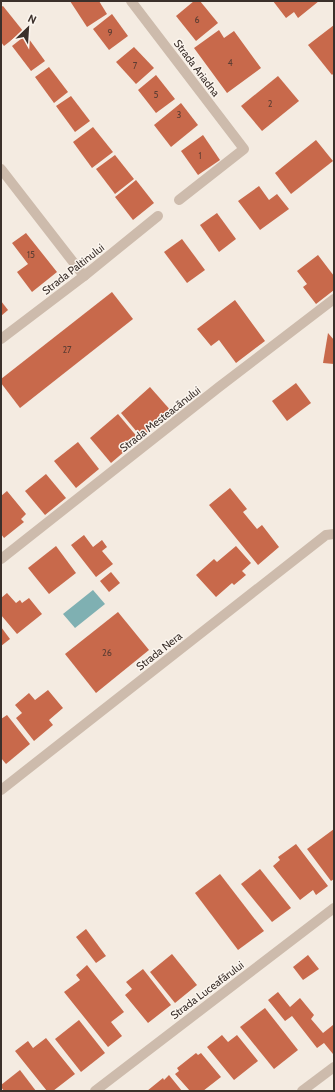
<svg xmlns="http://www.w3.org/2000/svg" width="335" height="1092" viewBox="0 0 335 1092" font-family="Cabin,sans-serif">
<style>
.water{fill:#7fb0b2}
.building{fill:#c8694b}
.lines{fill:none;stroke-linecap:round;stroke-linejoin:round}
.minor{stroke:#cdbbac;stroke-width:10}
.labels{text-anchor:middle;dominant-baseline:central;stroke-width:3;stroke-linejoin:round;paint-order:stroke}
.number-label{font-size:9px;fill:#5e3e33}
.street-label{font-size:11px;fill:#3b302b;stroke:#fbf5ee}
</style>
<rect width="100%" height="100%" fill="#f4ebe1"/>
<polygon class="water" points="93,590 105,604 75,628 63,614"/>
<g class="building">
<polygon points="70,1 99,1 107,14 87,27"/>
<polygon points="194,1 200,1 218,23 196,41 176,16"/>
<polygon points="273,1 319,1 298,18 294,12 286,18"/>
<polygon points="3,6 23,31 4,46 1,42 1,7"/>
<polygon points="112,14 128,36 109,50 93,29"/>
<polygon points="334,25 334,73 332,75 308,45"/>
<polygon points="219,30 224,38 234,31 261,68 227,93 194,48"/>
<polygon points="26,35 45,61 31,71 12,46"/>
<polygon points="134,47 154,68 136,84 116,62"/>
<polygon points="49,67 68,92 54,103 35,77"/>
<polygon points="156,75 175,99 156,113 138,90"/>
<polygon points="278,76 299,101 262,131 241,106"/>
<polygon points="71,96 90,121 75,132 56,106"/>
<polygon points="181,103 198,125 171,147 154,125"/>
<polygon points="93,127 113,152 92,168 73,142"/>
<polygon points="203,135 220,160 198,175 181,151"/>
<polygon points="316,140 333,161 291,194 275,173"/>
<polygon points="115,155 134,179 115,194 96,169"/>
<polygon points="136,180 154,203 133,220 115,197"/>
<polygon points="259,186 269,200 277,194 289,209 260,230 238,201"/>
<polygon points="217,213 236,239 219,252 200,225"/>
<polygon points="26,233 57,272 32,292 17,272 28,264 12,243"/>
<polygon points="182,239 205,270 187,283 164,252"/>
<polygon points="318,255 334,276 334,290 316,304 303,287 307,284 297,271"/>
<polygon points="112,292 133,319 20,408 1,383 1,379"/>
<polygon points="235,300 265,341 236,363 219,340 211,346 197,329"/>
<polygon points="1,301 8,310 1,316"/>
<polygon points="328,333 334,340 334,364 323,363"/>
<polygon points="296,383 311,403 287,421 272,401"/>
<polygon points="150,387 172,412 142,438 121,413"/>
<polygon points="118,414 139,439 111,463 90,438"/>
<polygon points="78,442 99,469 76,488 54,461"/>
<polygon points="46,474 66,498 45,515 25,491"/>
<polygon points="230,488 247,509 243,512 257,529 262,525 279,547 258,565 209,505"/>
<polygon points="7,491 26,514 21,519 24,522 4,538 1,534 1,496"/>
<polygon points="84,535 93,547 102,540 107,547 102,551 113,564 96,577 71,545"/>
<polygon points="56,546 76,573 49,594 28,568"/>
<polygon points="236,546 251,563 242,571 246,575 234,585 232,583 216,597 196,575 214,559 217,562"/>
<polygon points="111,572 120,583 109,592 100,581"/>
<polygon points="7,593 16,603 20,600 22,603 29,598 42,614 17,634 1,615 1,598"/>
<polygon points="118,612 149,650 96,693 65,654"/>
<polygon points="1,627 10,639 1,646"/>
<polygon points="48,690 63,708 49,720 53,725 34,741 16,718 22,713 15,705 29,693 35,700"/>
<polygon points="7,715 30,744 6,764 1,758 1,719"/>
<polygon points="334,829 334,879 331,881 307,849"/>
<polygon points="296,844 328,886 316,895 313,890 300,900 273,866 280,860 278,857"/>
<polygon points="260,869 291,908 272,922 241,884"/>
<polygon points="220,874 264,931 238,950 195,893"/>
<polygon points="86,929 106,956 96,963 76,937"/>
<polygon points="172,954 197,985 175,1003 150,972"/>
<polygon points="308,955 319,969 303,980 293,967"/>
<polygon points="87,965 124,1012 111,1022 122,1036 108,1047 64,992 80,980 76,975"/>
<polygon points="143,969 171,1005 148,1023 125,995 132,989 126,982"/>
<polygon points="278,992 290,1007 300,998 314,1015 311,1019 323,1033 333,1025 334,1026 334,1053 333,1054 324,1043 317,1048 292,1016 285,1021 268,1000"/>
<polygon points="265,1008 298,1050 274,1069 240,1027"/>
<polygon points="79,1020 105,1053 81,1072 55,1039"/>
<polygon points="222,1035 228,1042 237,1035 258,1061 234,1080 207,1047"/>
<polygon points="46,1038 75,1074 53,1091 47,1091 15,1051 28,1041 33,1048"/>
<polygon points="196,1053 198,1055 201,1053 221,1077 203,1091 190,1091 175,1074 179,1071 177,1068"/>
<polygon points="20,1070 36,1091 4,1091 1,1087 1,1085"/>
<polygon points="169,1075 182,1091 147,1091 163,1078 164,1080"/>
</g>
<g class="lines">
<g class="minor">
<polyline points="131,1 244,149 179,200"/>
<polyline points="1,169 84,276"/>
<polyline points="1,339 84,276 158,216"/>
<polyline points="1,559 219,387 334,299"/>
<polyline points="1,790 326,535 334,534"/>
<polyline points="95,1091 334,908"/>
<polyline points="302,1091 334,1067"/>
</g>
</g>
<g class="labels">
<g class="number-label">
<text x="197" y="19">6</text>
<text x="110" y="32">9</text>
<text x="230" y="62">4</text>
<text x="135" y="65">7</text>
<text x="156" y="94">5</text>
<text x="270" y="103">2</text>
<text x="179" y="114">3</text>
<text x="200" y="155">1</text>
<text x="31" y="254">15</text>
<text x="67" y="349">27</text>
<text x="107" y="652">26</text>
</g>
<g class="street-label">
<text transform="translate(197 68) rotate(53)">Strada Ariadna</text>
<text transform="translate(73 269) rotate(-38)">Strada Paltinului</text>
<text transform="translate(160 419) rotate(-38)">Strada Mesteacănului</text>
<text transform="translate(159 651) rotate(-38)">Strada Nera</text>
<text transform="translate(207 990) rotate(-37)">Strada Luceafărului</text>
</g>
</g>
<rect width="335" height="1092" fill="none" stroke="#3b302b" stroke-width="4"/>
<g transform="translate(28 28) rotate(25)" stroke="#fbf5ee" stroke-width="3" paint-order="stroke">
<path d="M0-3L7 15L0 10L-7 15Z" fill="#3b302b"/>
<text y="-6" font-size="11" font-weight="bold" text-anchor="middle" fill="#3b302b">N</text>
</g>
</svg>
